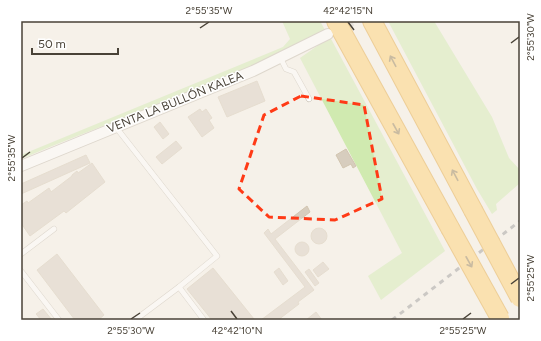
<svg xmlns="http://www.w3.org/2000/svg" width="541" height="341" viewBox="0 0 541 341" font-family="Figtree,sans-serif">
<style>
.green{fill:#d0eab0}
.building{fill:#d7cdbe;stroke:#d2c5b0}
.lines{fill:none;stroke-linecap:round;stroke-linejoin:round}
.street-tunnel{stroke:#d3cec5;stroke-width:10;stroke-dasharray:10 5;stroke-linecap:butt}
.lane-casing{stroke:#c1b9ab;stroke-width:6}
.street-casing{stroke:#c1b9ab;stroke-width:12}
.highway-casing{stroke:#e3a434;stroke-width:20}
.lane{stroke:#fff;stroke-width:5}
.street{stroke:#fff;stroke-width:10}
.highway{stroke:#ffce6a;stroke-width:18}
.rail{stroke:#989898;stroke-width:3;stroke-dasharray:5 5;stroke-linecap:butt}
.highway-bridge-casing{stroke:#e3a434;stroke-width:20;stroke-linecap:butt}
.highway-bridge{stroke:#ffce6a;stroke-width:18}
.oneway{stroke:#927a4b}
.marked{fill:none;stroke:#ff3a16;stroke-width:3;stroke-dasharray:8 5;stroke-linejoin:round}
.ticks{fill:none;stroke:#494237;stroke-width:1.5}
.labels{text-anchor:middle;dominant-baseline:central;stroke-width:3;stroke-linejoin:round;paint-order:stroke}
.street-label{font-size:12px;fill:#494237;stroke:#fff}
.neatline{fill:none;stroke:#494237;stroke-width:1.5}
.ticks-label{font-size:10px;text-anchor:middle;fill:#494237}
</style>
<rect width="100%" height="100%" fill="#f5f1e9"/>
<g class="green">
<path d="M282,21H320L325,30C228,82 123,116 21,159V155L283,47L290,39Z"/>
<polygon points="388,21 434,21 492,117 509,158 520,170 520,183 496,204 497,210 492,214 477,189"/>
<polygon points="330,37 445,251 381,300 368,276 402,253 300,58"/>
</g>
<g class="building">
<polygon points="257,81 265,101 227,117 218,97"/>
<polygon points="200,109 202,112 206,109 212,118 209,120 214,128 202,137 188,117"/>
<polygon points="160,122 169,134 163,139 154,127"/>
<polygon points="176,141 182,148 162,164 156,157"/>
<polygon points="346,149 356,166 353,168 351,164 343,168 336,155"/>
<polygon points="86,155 90,163 21,194 21,184"/>
<polygon points="92,163 105,182 66,213 64,211 30,236 21,223 21,205 27,201 28,203 49,188 51,192 72,176 72,175 77,171 78,173"/>
<polygon points="307,206 310,212 275,239 314,290 298,302 299,304 278,320 261,320 305,287 264,233 268,229 271,234"/>
<circle cx="319" cy="236" r="8"/>
<circle cx="302" cy="249" r="7"/>
<polygon points="57,254 104,315 98,320 75,320 37,270"/>
<polygon points="323,262 329,269 318,277 313,270"/>
<polygon points="213,268 254,319 253,320 212,320 187,289"/>
<polygon points="279,268 288,281 283,285 274,272"/>
<polygon points="309,269 319,283 315,286 305,272"/>
<polygon points="43,309 52,320 41,320 37,315 36,314"/>
<polygon points="316,312 322,320 306,320"/>
</g>
<g class="lines">
<polyline class="street-tunnel" points="336,29 352,21"/>
<defs>
<g id="lane">
<polyline points="280,57 286,69 294,72 309,99"/>
<polyline points="115,126 217,256 179,287 135,320"/>
<polyline points="21,254 54,229"/>
<polyline points="21,271 59,320"/>
<polyline points="179,287 204,320"/>
</g>
<polyline id="street" points="21,166 253,71 328,34"/>
<g id="highway">
<polyline points="336,21 450,228"/>
<polyline points="372,21 473,210"/>
</g>
</defs>
<use href="#lane" class="lane-casing"/>
<use href="#street" class="street-casing"/>
<use href="#highway" class="highway-casing"/>
<use href="#lane" class="lane"/>
<use href="#street" class="street"/>
<use href="#highway" class="highway"/>
<polyline class="rail" points="392,320 520,221"/>
<defs>
<g id="highway-bridge">
<polyline points="473,210 520,298"/>
<polyline points="450,228 500,318"/>
</g>
</defs>
<use href="#highway-bridge" class="highway-bridge-casing"/>
<use href="#highway-bridge" class="highway-bridge"/>
</g>
<defs><path id="oneway-shaft" d="M-6 0H5M1.5-3L5.5 0L1.5 3" fill="none" stroke-width="1.6" stroke-linecap="round" stroke-linejoin="round"/></defs>
<g class="oneway">
<use href="#oneway-shaft" transform="translate(393 61) rotate(-118)"/>
<use href="#oneway-shaft" transform="translate(396 129) rotate(61)"/>
<use href="#oneway-shaft" transform="translate(455 175) rotate(-118)"/>
<use href="#oneway-shaft" transform="translate(469 262) rotate(61)"/>
</g>
<path d="M0 0H541V341H0ZM301,96L364,105L382,199L335,220L269,217L239,189L264,115Z" fill="#f5f1e9" fill-opacity=".55" fill-rule="evenodd"/>
<path class="marked" d="M301,96L364,105L382,199L335,220L269,217L239,189L264,115Z"/>
<path class="ticks" d="M348,22L354,30M200,28L209,22M511,43L519,37M22,158L30,152M511,284L519,278M231,311L237,319M131,319L140,313M463,319L471,313"/>
<g class="labels">
<g class="street-label">
<text transform="translate(175 102) rotate(-22)">VENTA LA BULLÓN KALEA</text>
</g>
</g>
<rect width="541" height="341" fill="none" stroke="#ffffff" stroke-width="44"/>
<path d="M32 48v6h86v-6" fill="none" stroke="#494237" stroke-width="2"/>
<text x="38" y="48" font-size="12" fill="#494237" stroke="#ffffff" stroke-width="3" paint-order="stroke">50 m</text>
<rect x="22" y="22" width="497" height="297" class="neatline"/>
<g class="ticks-label">
<text x="209" y="14">2°55'35"W</text>
<text x="348" y="14">42°42'15"N</text>
<text transform="translate(530 37) rotate(-90)" y="4">2°55'30"W</text>
<text transform="translate(11 158) rotate(-90)" y="4">2°55'35"W</text>
<text transform="translate(530 278) rotate(-90)" y="4">2°55'25"W</text>
<text x="131" y="334">2°55'30"W</text>
<text x="237" y="334">42°42'10"N</text>
<text x="463" y="334">2°55'25"W</text>
</g>
</svg>
